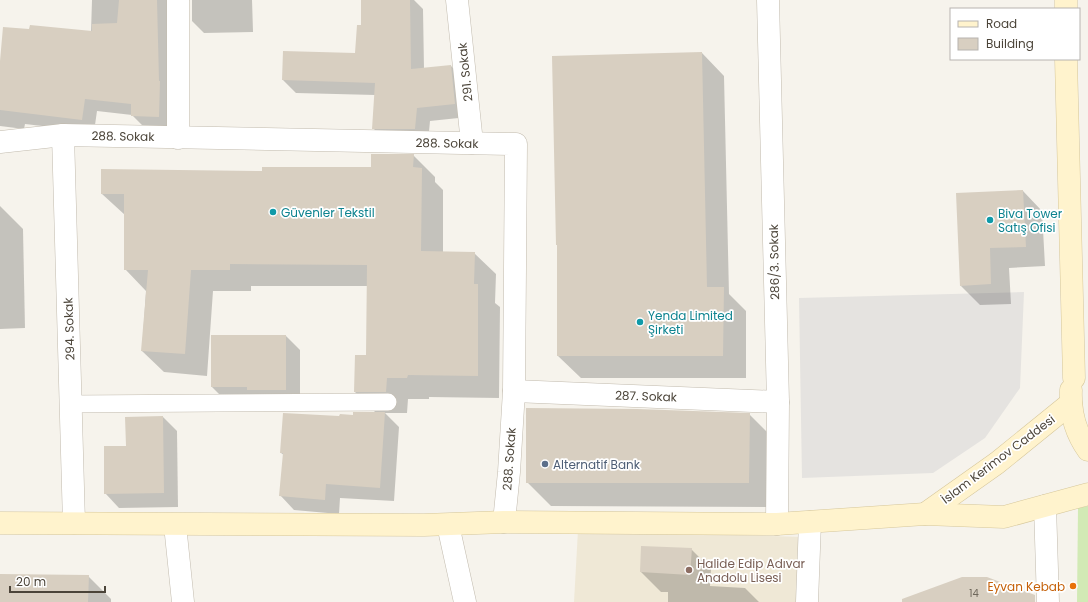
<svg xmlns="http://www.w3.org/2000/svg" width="1088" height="602" viewBox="0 0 1088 602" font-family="Poppins,sans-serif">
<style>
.education{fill:#efe8d6}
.green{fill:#d2eab5}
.parking{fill:#e5e3e0}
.shadow{fill:#0003}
.building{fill:#d8cfc1}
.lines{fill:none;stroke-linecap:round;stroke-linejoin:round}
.lane-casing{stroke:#c2bbae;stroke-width:18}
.street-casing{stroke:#c2bbae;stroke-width:23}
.secondary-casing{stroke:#d6c79b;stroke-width:23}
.lane{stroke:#fff;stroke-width:17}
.street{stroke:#fff;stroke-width:22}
.secondary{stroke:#fff3cd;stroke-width:22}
.culture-dot{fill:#0f9aa8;stroke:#fff;stroke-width:1.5}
.service-dot{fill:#5c6f8a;stroke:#fff;stroke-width:1.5}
.education-dot{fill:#8d6e63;stroke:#fff;stroke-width:1.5}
.food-dot{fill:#e8710a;stroke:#fff;stroke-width:1.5}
.labels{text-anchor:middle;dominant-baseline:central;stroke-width:3.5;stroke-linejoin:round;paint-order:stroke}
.number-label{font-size:10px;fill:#6e675b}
.street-label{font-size:12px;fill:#4b4439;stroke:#fff}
.culture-label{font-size:12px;fill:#0d838f;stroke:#fff;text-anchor:start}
.service-label{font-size:12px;fill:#4e5e75;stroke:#fff;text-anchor:start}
.education-label{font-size:12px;fill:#785e54;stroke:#fff;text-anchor:start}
.food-label{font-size:12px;fill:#c56008;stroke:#fff;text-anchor:end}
</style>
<rect width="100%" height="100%" fill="#f6f3ec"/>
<polygon class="education" points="578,530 803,537 801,602 574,602"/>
<polygon class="green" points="1088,506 1088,602 1077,602 1078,508"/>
<polygon class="parking" points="1024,292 1020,388 985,438 933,473 802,478 799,298"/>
<g class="shadow">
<polygon points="92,0 190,0 185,1 171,129 145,128 132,115 97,111 94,132 25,124 24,129 0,126 0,75 91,32"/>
<polygon points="192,0 252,0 253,32 204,33 192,21"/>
<polygon points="362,0 414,0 423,9 424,69 451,66 464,79 468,117 430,121 428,142 387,142 373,128 375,95 296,93 283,80 356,54 362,26"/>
<polygon points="702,53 724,76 729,294 746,311 746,378 581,378 558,356"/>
<polygon points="413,155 435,177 435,182 443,190 443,252 474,253 496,274 495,303 500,307 499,398 429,397 429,399 408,399 407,413 385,413 399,427 394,501 340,498 339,514 294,510 280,495 284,455 281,453 340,417 376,413 355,392 367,356 368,286 251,286 251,291 213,291 207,376 164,372 142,351 146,291 125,269 125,215 102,194 263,172 371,168"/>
<polygon points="1023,191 1042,211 1045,266 1009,268 1011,304 980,305 961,286"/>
<polygon points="0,206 23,229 25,328 0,329"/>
<polygon points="286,336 300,350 300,404 226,401 212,387"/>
<polygon points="749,414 773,438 773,507 551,506 527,482"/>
<polygon points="163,417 177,431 178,507 119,508 105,493 127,447"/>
<polygon points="691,549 711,569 710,586 745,588 759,602 668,602 668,592 661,592 641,572"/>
<polygon points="0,575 88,576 111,599 111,602 0,602"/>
</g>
<g class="building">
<polygon points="119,0 157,0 159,81 160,81 159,117 131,116 131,104 85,99 82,120 0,110 0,61 3,27 29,29 30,25 92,31 92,24 117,23"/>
<polygon points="361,0 410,0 411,69 451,65 455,104 417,108 415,129 372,129 375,83 282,80 283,51 355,53 357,25 361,25"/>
<polygon points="702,52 707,287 724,287 723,356 557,356 557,245 556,245 552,56"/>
<polygon points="371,154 414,154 413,167 422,168 421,251 475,252 474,284 478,284 478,376 408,375 407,378 387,378 386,392 354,392 355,355 366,355 367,265 230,264 230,270 191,270 185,354 141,351 148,270 124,270 124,194 101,194 101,169 262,171 262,167 371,167"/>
<polygon points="1023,190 1026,247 990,248 991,284 960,286 956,193"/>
<polygon points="211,335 286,335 286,390 247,390 247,387 211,387"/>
<polygon points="526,408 637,409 750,413 749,483 526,483"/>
<polygon points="353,412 385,412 380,488 326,484 325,500 279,496 283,453 280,453 283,413 339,416 340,414 353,415"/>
<polygon points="163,416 164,493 104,494 104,446 126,446 125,417"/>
<polygon points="641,546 692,548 690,575 640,572"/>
<polygon points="0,574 89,575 88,602 0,602"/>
<polygon points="962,577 987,577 1035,595 1035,602 902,602 902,599"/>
</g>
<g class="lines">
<defs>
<polyline id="lane" points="71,404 388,402"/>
<g id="street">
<polyline points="457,0 472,143"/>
<polyline points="768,0 778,402 777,524"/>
<polyline points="63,135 74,523"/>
<polyline points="178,138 178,0"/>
<polyline points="0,142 63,135 516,144 514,391 509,472 504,522"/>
<polyline points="514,391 778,402"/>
<polyline points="1045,506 1048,602"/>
<polyline points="175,525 183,602"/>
<polyline points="448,525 465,602"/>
<polyline points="807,602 810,522"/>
</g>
<g id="secondary">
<polyline points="1066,0 1066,9"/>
<polyline points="1066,59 1074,378"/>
<path d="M1071,390C1070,412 1075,432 1088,450"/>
<polyline points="925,514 997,463 1071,403"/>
<polyline points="0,523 424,525 504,522 777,524 925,514 1004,517 1088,494"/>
</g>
</defs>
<use href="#lane" class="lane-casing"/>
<use href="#street" class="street-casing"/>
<use href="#secondary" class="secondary-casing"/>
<use href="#lane" class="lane"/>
<use href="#street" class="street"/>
<use href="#secondary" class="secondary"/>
</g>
<g class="culture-dot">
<circle cx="273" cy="212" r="4"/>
<circle cx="990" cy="220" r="4"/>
<circle cx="640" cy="322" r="4"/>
</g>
<circle class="service-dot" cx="545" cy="464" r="4"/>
<circle class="education-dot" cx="689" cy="570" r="4"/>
<circle class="food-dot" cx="1073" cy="586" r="4"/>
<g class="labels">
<g class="number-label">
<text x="974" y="593">14</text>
</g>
<g class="street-label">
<text transform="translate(465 72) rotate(-96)">291. Sokak</text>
<text transform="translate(123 136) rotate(1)">288. Sokak</text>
<text transform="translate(447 143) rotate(1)">288. Sokak</text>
<text transform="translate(774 262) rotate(-91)">286/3. Sokak</text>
<text transform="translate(69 329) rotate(-92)">294. Sokak</text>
<text transform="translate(646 396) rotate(2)">287. Sokak</text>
<text transform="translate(509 459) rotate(-86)">288. Sokak</text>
<text transform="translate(998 459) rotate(-37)">İslam Kerimov Caddesi</text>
</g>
<g class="culture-label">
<text x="281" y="212">Güvenler Tekstil</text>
<text x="998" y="213">Biva Tower<tspan x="998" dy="14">Satış Ofisi</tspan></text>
<text x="648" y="315">Yenda Limited<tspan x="648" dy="14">Şirketi</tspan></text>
</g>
<g class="service-label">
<text x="553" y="464">Alternatif Bank</text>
</g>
<g class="education-label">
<text x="697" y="563">Halide Edip Adıvar<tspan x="697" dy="14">Anadolu Lisesi</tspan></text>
</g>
<g class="food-label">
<text x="1065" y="586">Eyvan Kebab</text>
</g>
</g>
<rect x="950" y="8" width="130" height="52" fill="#ffffff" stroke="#b7b4b0"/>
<rect x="958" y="21" width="20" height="6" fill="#fff3cd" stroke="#b7b4b0"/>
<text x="986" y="28" font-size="12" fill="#4b4439">Road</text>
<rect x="958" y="38" width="20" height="12" fill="#d8cfc1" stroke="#b7b4b0"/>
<text x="986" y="48" font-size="12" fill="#4b4439">Building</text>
<path d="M10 586v6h95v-6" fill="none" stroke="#4b4439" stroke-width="2"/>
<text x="16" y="586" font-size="12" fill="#4b4439" stroke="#ffffff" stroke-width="3" paint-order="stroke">20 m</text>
</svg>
